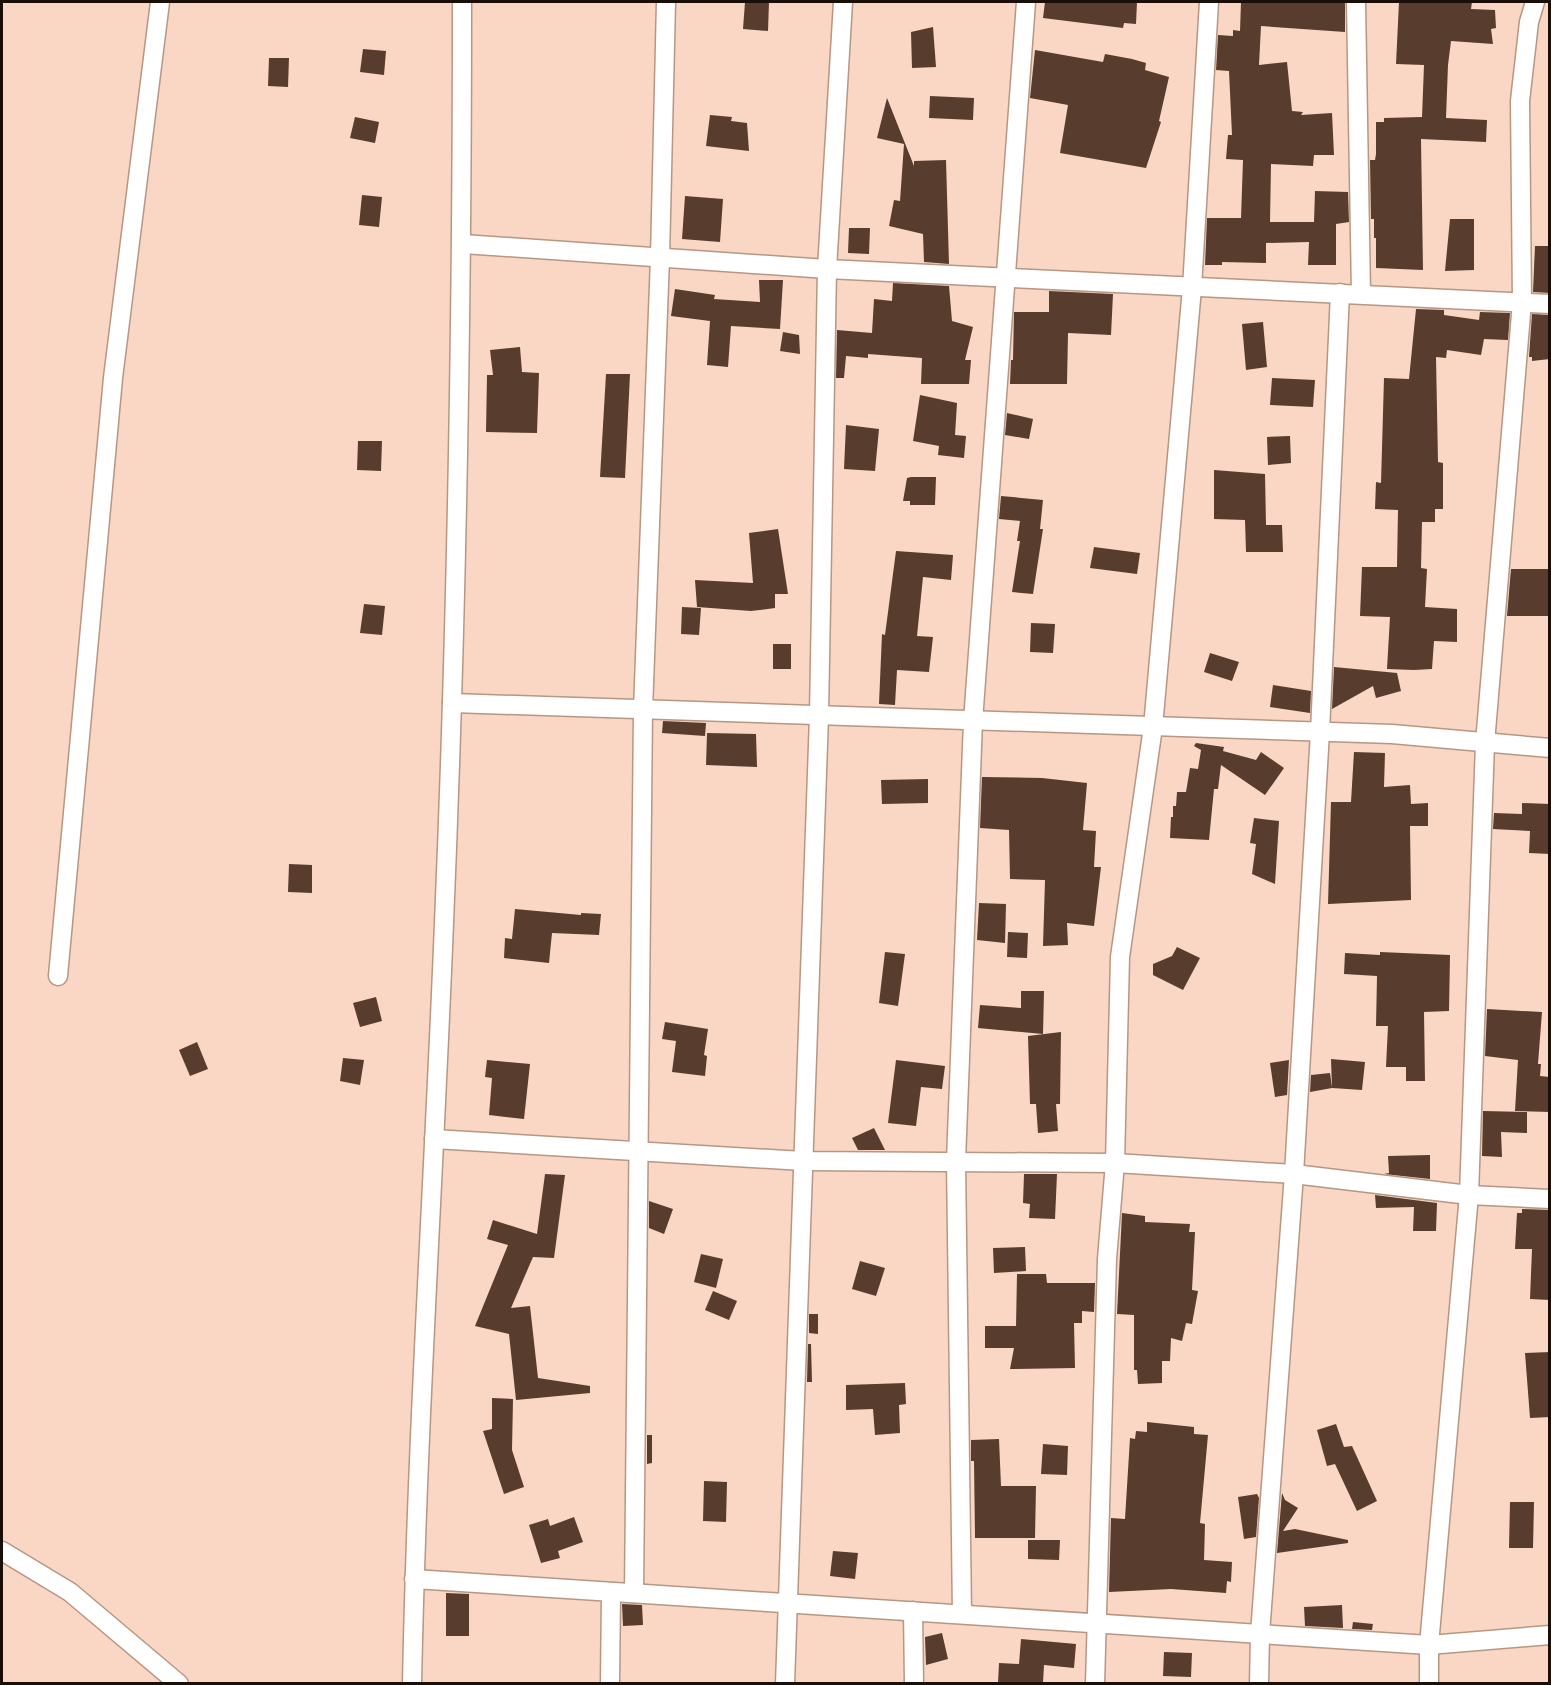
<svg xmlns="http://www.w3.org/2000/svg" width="1551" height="1685" viewBox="0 0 1551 1685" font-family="'PT Sans Narrow',sans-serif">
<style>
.building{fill:#583c2d}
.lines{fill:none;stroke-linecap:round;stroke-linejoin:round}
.street-casing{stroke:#b79684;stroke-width:21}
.street{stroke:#fff;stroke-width:18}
</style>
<rect width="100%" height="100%" fill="#fad7c4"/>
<g class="building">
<polygon points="745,2 769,2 768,31 743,29"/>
<polygon points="1045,2 1137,2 1136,24 1124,23 1123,28 1043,18"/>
<polygon points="1241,2 1345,2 1345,32 1261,26 1259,65 1287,62 1292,111 1303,112 1301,115 1332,113 1334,155 1314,155 1313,166 1271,164 1270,222 1314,222 1315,191 1348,192 1349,222 1336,224 1336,265 1308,265 1309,242 1266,243 1266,263 1222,262 1222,265 1205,265 1207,218 1241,218 1243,160 1226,159 1228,135 1232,135 1229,71 1216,70 1218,35 1233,36 1233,30 1240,31"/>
<polygon points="1399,2 1472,2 1471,9 1495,10 1496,28 1491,29 1493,44 1451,41 1448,65 1446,118 1487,120 1486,142 1421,139 1423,270 1376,268 1376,238 1374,238 1374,219 1371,219 1370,160 1375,160 1376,154 1376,122 1384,122 1384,118 1422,117 1424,65 1396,64"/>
<polygon points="933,27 936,67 912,68 911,32"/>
<polygon points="363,49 386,51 384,75 360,72"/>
<polygon points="1035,50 1103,62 1105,54 1132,59 1146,63 1145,70 1169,77 1159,121 1161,122 1146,168 1060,153 1068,105 1030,98"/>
<polygon points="269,58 289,58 288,87 268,86"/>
<polygon points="930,96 974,98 973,120 929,118"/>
<polygon points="887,98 914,166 914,161 946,160 949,264 924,262 923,234 889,226 894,200 900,201 904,144 877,138"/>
<polygon points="710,115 732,117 731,121 747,123 749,151 706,146"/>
<polygon points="355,117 379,122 375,143 350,138"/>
<polygon points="362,195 382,197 379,227 359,225"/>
<polygon points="685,196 723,199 720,242 682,239"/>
<polygon points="1450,219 1474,219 1474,270 1445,271"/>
<polygon points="849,228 870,228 869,254 848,253"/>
<polygon points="1535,246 1550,246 1550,293 1533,292"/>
<polygon points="759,280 783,280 780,329 731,326 728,367 707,365 710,321 671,316 675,289 715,295 714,299 760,302"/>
<polygon points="893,283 949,286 952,321 973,327 965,360 971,360 969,384 921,384 922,358 868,354 868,358 846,356 844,378 836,378 837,330 872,333 874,299 892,301"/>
<polygon points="1049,291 1113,294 1111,335 1068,333 1067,384 1010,384 1011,360 1013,360 1014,312 1049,312"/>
<polygon points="1416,309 1444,310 1444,315 1479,320 1480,312 1510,313 1508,340 1484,339 1481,355 1447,350 1446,358 1436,357 1438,462 1443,463 1443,509 1435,509 1435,522 1422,522 1421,568 1427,569 1425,607 1457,609 1457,642 1434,641 1432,669 1414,670 1387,669 1390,617 1360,616 1362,567 1397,567 1398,510 1375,509 1376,482 1381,483 1384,378 1409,379"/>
<polygon points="1532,314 1550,315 1550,359 1532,361 1532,357 1529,357"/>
<polygon points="1263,322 1267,367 1246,370 1242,324"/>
<polygon points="783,332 799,335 800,354 780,351"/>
<polygon points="520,347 522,372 539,373 537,433 486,432 487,375 493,375 490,350"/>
<polygon points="606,374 630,374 625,478 600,477"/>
<polygon points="1272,378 1315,380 1313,407 1270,405"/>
<polygon points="920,395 957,403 955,435 966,436 964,458 938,455 939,446 913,441"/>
<polygon points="1007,413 1033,419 1029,439 1005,435"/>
<polygon points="846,425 879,429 875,471 844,469"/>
<polygon points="1290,436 1291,463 1268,465 1267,437"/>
<polygon points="358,441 382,441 381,471 357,470"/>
<polygon points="1214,470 1265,474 1266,525 1282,525 1283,552 1246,552 1245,520 1214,519"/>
<polygon points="911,477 936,477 935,505 910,505 910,501 903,501 907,478"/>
<polygon points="1001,496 1043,500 1040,529 1043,529 1033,594 1012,592 1020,541 1017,541 1020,521 999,519"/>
<polygon points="778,529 788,594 775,594 775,608 751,611 697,607 695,580 753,583 749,533"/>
<polygon points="1094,547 1140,553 1137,574 1090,568"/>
<polygon points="896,551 953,555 951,580 923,577 917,636 933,637 929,672 897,670 895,705 879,704 882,634 885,635"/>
<polygon points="1511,569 1550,569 1550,616 1507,616"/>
<polygon points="364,604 385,606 382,635 360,633"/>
<polygon points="682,607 701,608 699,635 681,634"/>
<polygon points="1031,623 1055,624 1053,653 1030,652"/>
<rect x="773" y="644" width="18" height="25"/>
<polygon points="1210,653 1239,662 1232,681 1204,672"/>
<polygon points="1334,667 1397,673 1401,691 1376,698 1373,686 1332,709"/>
<polygon points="1273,685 1311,691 1310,713 1270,707"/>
<polygon points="663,721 706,723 705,736 662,733"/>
<polygon points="707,733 756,734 757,767 706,765"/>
<polygon points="1196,743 1224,747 1223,751 1256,760 1261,752 1284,768 1265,795 1221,765 1218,789 1214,789 1209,840 1170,838 1171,817 1173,817 1173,806 1176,806 1177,792 1186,792 1190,768 1198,769 1201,750 1194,746"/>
<polygon points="1354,752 1385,753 1384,787 1410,785 1411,804 1428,803 1428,826 1410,826 1411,900 1328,904 1331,802 1351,802"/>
<polygon points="982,777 1042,778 1087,783 1083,830 1096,831 1094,867 1101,867 1094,926 1067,923 1068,945 1043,946 1045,880 1010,879 1009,830 980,828"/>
<polygon points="928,779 928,803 882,804 881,780"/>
<polygon points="1522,803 1550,804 1550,854 1529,853 1530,831 1493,829 1494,813 1522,814"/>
<polygon points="1254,818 1279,821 1275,884 1252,874 1256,844 1250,843"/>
<polygon points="289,864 312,865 312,893 288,892"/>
<polygon points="979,903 1006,904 1005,943 977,940"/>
<polygon points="515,909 581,915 581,913 601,914 599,935 552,933 549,963 504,958 505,938 512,939"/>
<polygon points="1008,932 1028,933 1027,958 1007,957"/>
<polygon points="1177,947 1200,958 1183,990 1153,975 1153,964 1172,956"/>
<polygon points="885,952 905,954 898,1006 879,1003"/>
<polygon points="1380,952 1450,955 1449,1011 1424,1012 1425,1081 1406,1081 1406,1067 1386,1067 1388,1026 1376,1026 1377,976 1344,974 1345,953 1380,955"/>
<polygon points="1021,991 1044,991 1043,1034 978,1028 980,1005 1021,1008"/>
<polygon points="376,997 382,1021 360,1027 353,1003"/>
<polygon points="1487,1009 1542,1012 1538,1064 1541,1064 1540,1076 1550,1077 1550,1112 1515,1111 1518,1060 1485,1056"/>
<polygon points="665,1022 708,1029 704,1055 707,1056 705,1076 672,1072 676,1041 662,1039"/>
<polygon points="1061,1032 1060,1104 1056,1104 1058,1131 1038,1133 1036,1104 1030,1104 1028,1036"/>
<polygon points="197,1042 208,1069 190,1076 179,1050"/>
<polygon points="343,1058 364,1060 360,1085 340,1081"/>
<polygon points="1331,1059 1365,1062 1362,1090 1332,1088"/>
<polygon points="487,1060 530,1064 524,1119 489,1115 492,1078 485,1077"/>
<polygon points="896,1060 945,1066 942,1089 921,1087 916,1126 888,1123"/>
<polygon points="1289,1060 1287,1095 1275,1097 1270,1063"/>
<polygon points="1330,1073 1332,1088 1310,1092 1311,1075"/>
<polygon points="1483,1111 1527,1112 1527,1133 1501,1132 1502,1157 1482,1156"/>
<polygon points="874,1128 885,1150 858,1150 852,1138"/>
<polygon points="1430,1155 1430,1179 1384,1174 1389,1173 1388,1156"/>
<polygon points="545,1174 565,1175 554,1258 533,1257 511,1308 530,1306 538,1378 590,1386 590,1393 516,1400 509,1334 475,1326 508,1245 487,1239 493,1220 537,1234"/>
<polygon points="1024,1174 1057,1174 1055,1219 1029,1218 1030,1204 1023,1203"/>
<polygon points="1375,1195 1437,1203 1436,1231 1413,1231 1414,1207 1376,1208"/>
<polygon points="649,1201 673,1209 664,1234 649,1228"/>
<polygon points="1522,1209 1550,1210 1550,1300 1530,1299 1532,1249 1515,1249 1517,1213 1522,1213"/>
<polygon points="1122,1213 1145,1216 1145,1222 1190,1224 1189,1232 1195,1232 1192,1290 1198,1291 1192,1324 1186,1323 1182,1341 1171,1338 1170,1361 1162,1361 1162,1383 1138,1384 1137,1370 1134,1370 1134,1315 1117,1314"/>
<polygon points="1025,1247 1026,1271 994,1273 993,1248"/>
<polygon points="701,1254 723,1259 716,1288 694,1282"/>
<polygon points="860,1261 885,1268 876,1296 852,1289"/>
<polygon points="1017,1274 1046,1274 1047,1283 1095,1283 1094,1312 1082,1311 1082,1323 1074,1323 1075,1368 1010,1369 1014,1348 985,1348 985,1326 1016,1326"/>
<polygon points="713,1291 737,1301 729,1320 705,1310"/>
<polygon points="809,1314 818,1314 818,1334 809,1333"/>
<polygon points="808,1344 811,1344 812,1382 807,1382"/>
<polygon points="1550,1352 1550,1417 1530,1418 1525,1353"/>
<polygon points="905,1383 906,1404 899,1405 900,1433 875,1435 873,1409 846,1410 846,1385"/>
<polygon points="492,1398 513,1399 512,1450 524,1487 504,1494 483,1431 492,1429"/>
<polygon points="1147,1422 1194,1427 1194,1434 1208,1435 1200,1523 1205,1524 1204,1560 1232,1562 1231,1582 1227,1581 1226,1593 1171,1589 1109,1592 1111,1518 1125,1519 1130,1438 1135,1439 1136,1431 1147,1432"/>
<polygon points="1336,1424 1344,1447 1352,1446 1377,1501 1357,1511 1335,1464 1327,1466 1317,1430"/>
<polygon points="647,1435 652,1435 652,1463 647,1464"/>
<polygon points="999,1439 1001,1486 1036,1486 1035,1538 975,1538 974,1461 971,1461 971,1440"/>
<polygon points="1043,1444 1068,1446 1067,1475 1041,1474"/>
<polygon points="704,1481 727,1482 726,1522 703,1521"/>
<polygon points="1282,1493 1285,1500 1298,1508 1283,1531 1295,1529 1348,1540 1348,1543 1277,1553"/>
<polygon points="1257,1494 1259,1498 1256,1537 1244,1539 1238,1497"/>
<polygon points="1510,1502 1534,1502 1533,1548 1509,1548"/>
<polygon points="574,1517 583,1542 558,1551 560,1558 541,1563 529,1525 548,1519 550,1526"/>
<polygon points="1028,1540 1060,1540 1059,1560 1028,1559"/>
<polygon points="833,1551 858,1553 855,1579 830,1576"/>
<polygon points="446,1593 469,1594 469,1636 446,1636"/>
<polygon points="622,1604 642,1605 643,1625 623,1626"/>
<polygon points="1342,1605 1343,1628 1305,1626 1304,1607"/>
<polygon points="1353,1622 1373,1624 1372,1630 1352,1629"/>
<polygon points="942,1633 948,1659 926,1665 925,1637"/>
<polygon points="1021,1639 1076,1644 1074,1668 1044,1665 1043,1683 998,1683 999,1663 1019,1664"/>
<polygon points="1164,1652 1192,1653 1191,1677 1163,1676"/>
</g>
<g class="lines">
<defs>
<g id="street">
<polyline points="1356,2 1361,294"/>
<polyline points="463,244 827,269 1550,304"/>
<polyline points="452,703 1392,734 1550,748"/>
<polyline points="58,976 113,378 160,2"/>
<polyline points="434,1139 803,1161 1115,1163 1294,1174 1469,1195 1485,743 1522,302 1520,101 1529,22 1535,2"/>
<polyline points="2,1551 70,1592 179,1684"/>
<polyline points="414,1579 1429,1645 1550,1635"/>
<polyline points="634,1593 643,710 660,258 666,2"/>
<polyline points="913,1611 914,1684"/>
<polyline points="962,1614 956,1161 973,721 1026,2"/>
<path d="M412,1684C417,1430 434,1177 444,923C457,616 462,309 462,2"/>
<polyline points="610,1684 611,1592"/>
<polyline points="785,1684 819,716 827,269 843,2"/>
<polyline points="1095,1684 1107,1259 1115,1163 1120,957 1153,727 1192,288 1209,2"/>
<polyline points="1259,1684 1260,1634 1294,1174 1320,732 1340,293"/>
<polyline points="1429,1684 1429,1645 1469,1195 1550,1199"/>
</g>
</defs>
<use href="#street" class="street-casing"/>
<use href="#street" class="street"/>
</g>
<rect width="1551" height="1685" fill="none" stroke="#190e08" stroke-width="6"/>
</svg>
